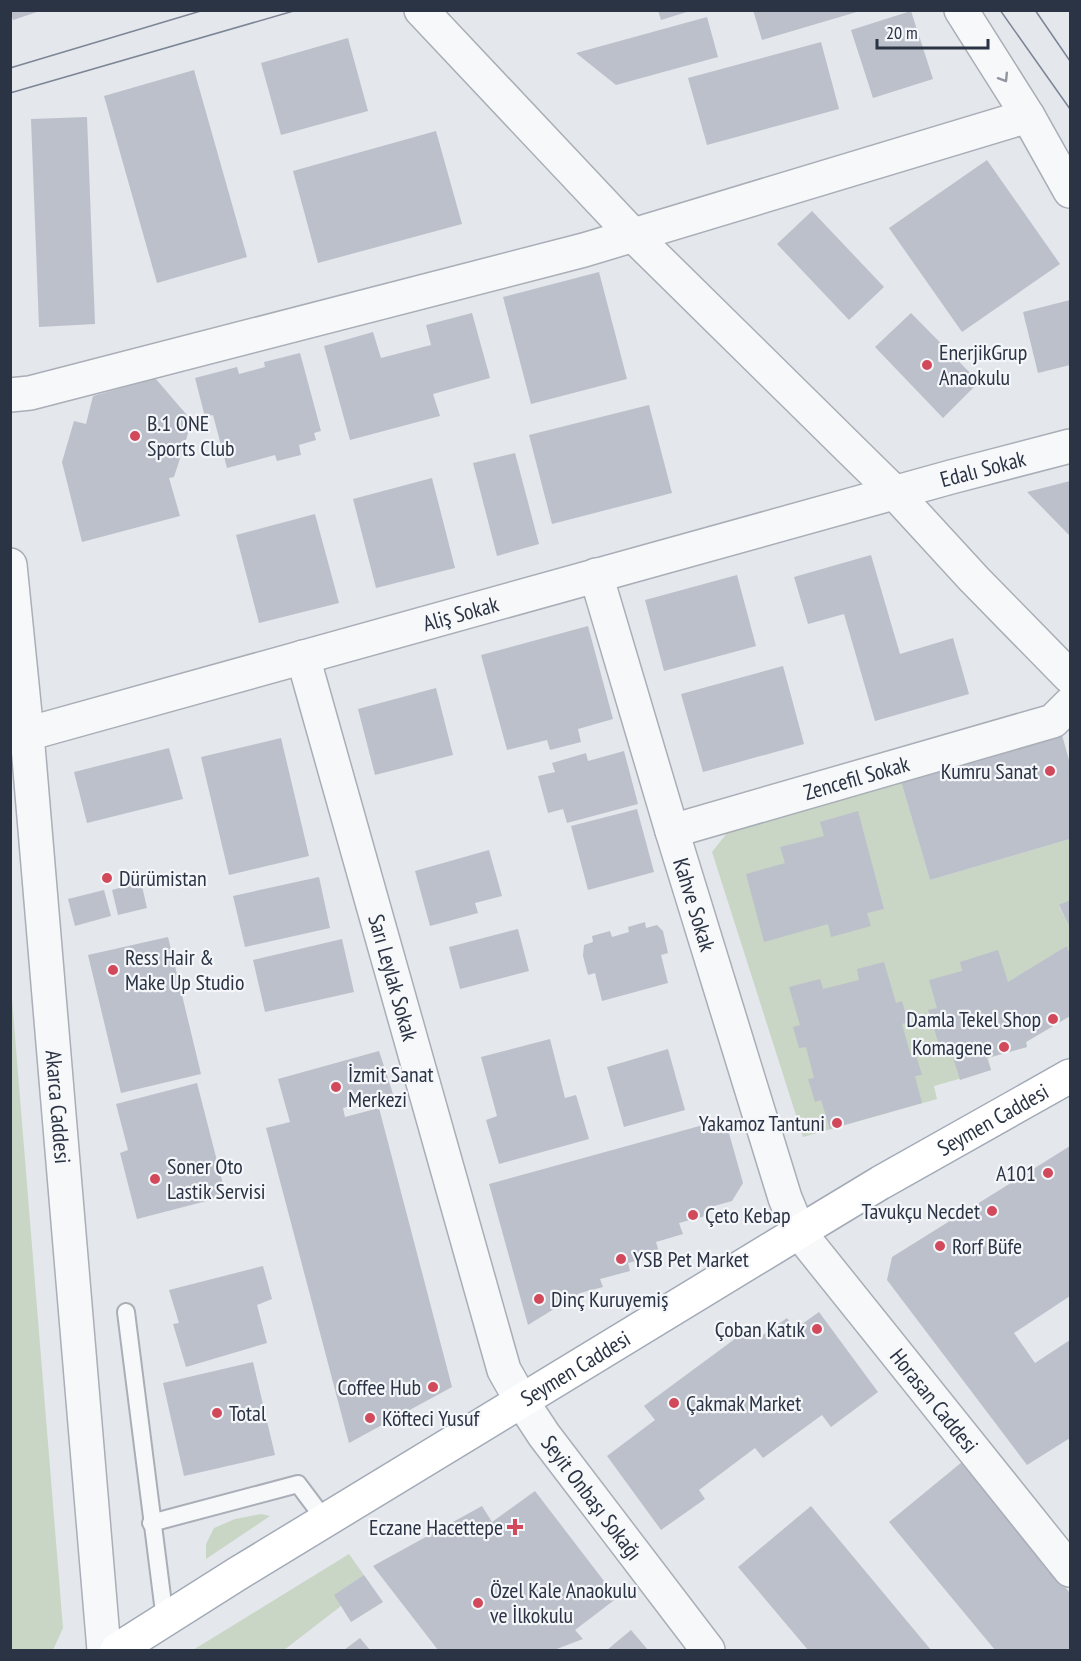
<svg xmlns="http://www.w3.org/2000/svg" width="1081" height="1661" viewBox="0 0 1081 1661" font-family="'PT Sans Narrow',sans-serif">
<style>
.green{fill:#c9d6c5}
.building{fill:#bbc0ca}
.lines{fill:none;stroke-linecap:round;stroke-linejoin:round}
.lane-casing{stroke:#a9aeb7;stroke-width:20}
.street-casing{stroke:#a9aeb7;stroke-width:36}
.primary-casing{stroke:#a3abb8;stroke-width:36}
.lane{stroke:#f7f8fa;stroke-width:16}
.street{stroke:#f7f8fa;stroke-width:33}
.primary{stroke:#fff;stroke-width:33}
.tram{stroke:#7d8696;stroke-width:1.5}
.oneway{stroke:#9196a0}
.poi-dot{fill:#d1495b;stroke:#f4f6f9;stroke-width:2}
.labels{text-anchor:middle;dominant-baseline:central;stroke-width:4.5;stroke-linejoin:round;paint-order:stroke}
.poi-label{font-size:22px;fill:#2b3445;stroke:#f4f6f9;text-anchor:start}
.street-label{font-size:22px;fill:#2b3445;stroke:#f4f6f9}
</style>
<rect width="100%" height="100%" fill="#e4e7ec"/>
<g class="green">
<polygon points="900,778 930,880 1070,839 1070,900 1059,906 1070,928 1070,1016 1026,1042 1027,1047 988,1058 991,1070 934,1086 937,1099 803,1137 712,852 727,833 852,795"/>
<polygon points="11,987 63,1628 53,1650 11,1650"/>
<polygon points="261,1514 270,1516 206,1559 206,1544 214,1528 235,1519"/>
<polygon points="349,1554 364,1575 335,1595 341,1606 284,1650 193,1650"/>
</g>
<g class="building">
<polygon points="10,10 40,10 40,11 13,20"/>
<polygon points="658,10 690,10 690,11 661,20"/>
<polygon points="753,10 859,10 860,11 762,40"/>
<polygon points="911,11 933,79 873,98 851,30"/>
<polygon points="707,17 718,57 616,85 576,53"/>
<polygon points="348,38 368,111 281,135 261,63"/>
<polygon points="821,42 839,109 707,145 688,78"/>
<polygon points="194,70 247,257 157,283 104,96"/>
<polygon points="87,117 95,324 39,327 31,119"/>
<polygon points="436,131 462,224 318,263 293,171"/>
<polygon points="987,160 1060,264 962,332 889,228"/>
<polygon points="812,211 884,287 849,320 777,244"/>
<polygon points="599,272 627,379 531,404 503,297"/>
<polygon points="1070,300 1070,365 1038,373 1023,312"/>
<polygon points="472,313 490,378 433,394 440,416 350,440 324,346 373,332 381,358 431,345 426,325"/>
<polygon points="911,313 979,382 943,418 875,347"/>
<polygon points="300,353 321,431 314,433 316,440 299,445 301,455 277,461 275,455 227,468 213,415 205,417 195,378 237,367 239,374 265,367 264,362"/>
<polygon points="155,378 192,421 174,477 169,478 180,516 82,542 62,462 74,421 86,424 93,396"/>
<polygon points="649,405 672,493 552,524 529,435"/>
<polygon points="515,453 539,544 497,556 473,463"/>
<polygon points="432,478 455,568 376,588 353,499"/>
<polygon points="1070,481 1070,536 1027,492"/>
<polygon points="315,514 339,603 259,623 236,535"/>
<polygon points="871,555 900,654 953,638 969,694 875,721 844,614 808,624 794,577"/>
<polygon points="737,575 756,646 664,671 645,600"/>
<polygon points="588,626 613,719 578,729 581,742 550,750 547,740 507,750 481,655"/>
<polygon points="783,666 804,744 703,772 681,694"/>
<polygon points="436,688 453,755 375,775 358,709"/>
<polygon points="1061,731 1070,764 1070,839 930,880 900,778"/>
<polygon points="281,738 309,856 229,875 201,757"/>
<polygon points="169,748 183,799 87,823 74,772"/>
<polygon points="624,751 638,804 567,823 563,809 548,813 538,776 555,772 552,763 586,753 588,761"/>
<polygon points="637,809 654,872 588,890 571,826"/>
<polygon points="858,811 884,909 867,913 871,926 831,937 828,924 764,942 746,874 785,863 780,847 824,836 820,822"/>
<polygon points="489,850 502,896 475,903 478,913 430,926 415,871"/>
<polygon points="319,877 330,928 245,947 233,896"/>
<polygon points="141,882 147,908 118,915 112,890"/>
<polygon points="104,890 111,916 75,926 68,899"/>
<polygon points="1070,900 1070,928 1059,905"/>
<polygon points="645,922 646,928 657,925 663,931 668,953 661,955 668,983 602,1001 595,973 588,975 583,956 584,945 593,942 592,936 610,931 612,937 629,932 628,927"/>
<polygon points="518,929 529,971 460,989 449,947"/>
<polygon points="168,937 201,1074 121,1093 88,955"/>
<polygon points="342,939 354,992 265,1012 253,960"/>
<polygon points="1067,946 1070,956 1070,1016 1026,1042 1027,1047 987,1058 991,1070 960,1080 951,1051 942,1054 928,1010 937,1008 929,980 962,971 960,962 998,950 1008,982"/>
<polygon points="884,962 896,1003 902,1001 908,1022 902,1024 910,1053 915,1052 922,1075 915,1076 922,1103 830,1129 821,1100 815,1102 808,1079 814,1078 806,1047 799,1048 793,1027 800,1025 789,987 820,979 823,989 859,980 857,969"/>
<polygon points="550,1039 565,1098 576,1095 589,1139 499,1164 486,1120 497,1116 481,1057"/>
<polygon points="668,1049 685,1110 624,1127 607,1067"/>
<polygon points="379,1051 393,1094 343,1108 345,1117 379,1108 452,1387 349,1443 266,1128 290,1122 278,1079"/>
<polygon points="197,1083 226,1196 137,1219 120,1153 128,1150 116,1104"/>
<polygon points="725,1119 743,1183 732,1201 707,1208 709,1215 679,1223 683,1234 656,1242 660,1255 628,1263 630,1271 600,1279 603,1287 580,1293 528,1325 489,1184"/>
<polygon points="1070,1146 1070,1296 1014,1333 1035,1363 1070,1340 1070,1438 1027,1465 887,1280 892,1257"/>
<polygon points="263,1266 272,1299 257,1305 267,1343 186,1367 173,1324 179,1323 169,1290"/>
<polygon points="819,1312 878,1392 831,1427 822,1415 763,1458 755,1448 699,1490 705,1499 661,1530 607,1456 655,1420 644,1406 751,1327 759,1338 787,1318 795,1329"/>
<polygon points="253,1362 275,1455 184,1476 163,1383"/>
<polygon points="962,1462 1070,1593 1070,1650 995,1650 889,1522"/>
<polygon points="535,1491 617,1598 575,1630 583,1639 554,1650 438,1650 373,1566 482,1506 492,1522"/>
<polygon points="811,1506 931,1650 808,1650 738,1567"/>
<polygon points="364,1575 383,1602 351,1622 334,1595"/>
<polygon points="631,1630 648,1650 607,1650"/>
<polygon points="360,1638 370,1650 344,1650"/>
</g>
<g class="lines">
<defs>
<g id="lane">
<polyline points="126,1312 165,1620"/>
<polyline points="151,1523 298,1484 325,1520"/>
</g>
<g id="street">
<polyline points="421,10 632,234 895,493 974,579 1070,677"/>
<polyline points="961,10 1028,116 1070,191"/>
<polyline points="10,395 30,393 584,250 1028,116"/>
<path id="s1" d="M10,565L27,734L104,1650"/>
<path id="s2" d="M596,575L672,831L785,1198L799,1232L1070,1570"/>
<path id="s3" d="M303,657L504,1370L521,1400L544,1435L708,1650"/>
<path id="s4" d="M27,734L951,477L1070,446"/>
<path id="s5" d="M672,831L1053,721L1070,704"/>
</g>
<g id="primary">
<path id="s6" d="M117,1650L237,1574L799,1232L880,1183L1070,1076"/>
</g>
</defs>
<use href="#lane" class="lane-casing"/>
<use href="#street" class="street-casing"/>
<use href="#primary" class="primary-casing"/>
<use href="#lane" class="lane"/>
<use href="#street" class="street"/>
<use href="#primary" class="primary"/>
<g class="tram">
<polyline points="1000,10 1070,109"/>
<polyline points="1035,10 1070,61"/>
<polyline points="10,68 204,10"/>
<polyline points="10,93 297,10"/>
</g>
</g>
<defs><path id="oneway-chevron" d="M-2-3.5L2.5 0L-2 3.5" fill="none" stroke-width="1.6" stroke-linecap="round" stroke-linejoin="round" transform="scale(1.5)"/></defs>
<use class="oneway" href="#oneway-chevron" transform="translate(1004 78) rotate(58)"/>
<g class="poi-dot">
<circle cx="927" cy="365" r="6"/>
<circle cx="135" cy="436" r="6"/>
<circle cx="1050" cy="771" r="6"/>
<circle cx="107" cy="878" r="6"/>
<circle cx="113" cy="970" r="6"/>
<circle cx="1053" cy="1019" r="6"/>
<circle cx="1004" cy="1047" r="6"/>
<circle cx="336" cy="1087" r="6"/>
<circle cx="837" cy="1123" r="6"/>
<circle cx="1048" cy="1173" r="6"/>
<circle cx="155" cy="1179" r="6"/>
<circle cx="992" cy="1211" r="6"/>
<circle cx="693" cy="1215" r="6"/>
<circle cx="940" cy="1246" r="6"/>
<circle cx="621" cy="1259" r="6"/>
<circle cx="539" cy="1299" r="6"/>
<circle cx="817" cy="1329" r="6"/>
<circle cx="433" cy="1387" r="6"/>
<circle cx="674" cy="1403" r="6"/>
<circle cx="217" cy="1413" r="6"/>
<circle cx="370" cy="1418" r="6"/>
<path d="M512 1518h6v6h6v6h-6v6h-6v-6h-6v-6h6z"/>
<circle cx="478" cy="1603" r="6"/>
</g>
<g class="labels">
<g class="poi-label">
<text x="939" y="352">EnerjikGrup<tspan x="939" dy="25">Anaokulu</tspan></text>
<text x="147" y="423">B.1 ONE<tspan x="147" dy="25">Sports Club</tspan></text>
<text x="1038" y="771" text-anchor="end">Kumru Sanat</text>
<text x="119" y="878">Dürümistan</text>
<text x="125" y="957">Ress Hair &amp;<tspan x="125" dy="25">Make Up Studio</tspan></text>
<text x="1041" y="1019" text-anchor="end">Damla Tekel Shop</text>
<text x="992" y="1047" text-anchor="end">Komagene</text>
<text x="348" y="1074">İzmit Sanat<tspan x="348" dy="25">Merkezi</tspan></text>
<text x="825" y="1123" text-anchor="end">Yakamoz Tantuni</text>
<text x="167" y="1166">Soner Oto<tspan x="167" dy="25">Lastik Servisi</tspan></text>
<text x="1036" y="1173" text-anchor="end">A101</text>
<text x="980" y="1211" text-anchor="end">Tavukçu Necdet</text>
<text x="705" y="1215">Çeto Kebap</text>
<text x="952" y="1246">Rorf Büfe</text>
<text x="633" y="1259">YSB Pet Market</text>
<text x="551" y="1299">Dinç Kuruyemiş</text>
<text x="805" y="1329" text-anchor="end">Çoban Katık</text>
<text x="421" y="1387" text-anchor="end">Coffee Hub</text>
<text x="686" y="1403">Çakmak Market</text>
<text x="229" y="1413">Total</text>
<text x="382" y="1418">Köfteci Yusuf</text>
<text x="503" y="1527" text-anchor="end">Eczane Hacettepe</text>
<text x="490" y="1590">Özel Kale Anaokulu<tspan x="490" dy="25">ve İlkokulu</tspan></text>
</g>
<g class="street-label">
<text stroke="none"><textPath href="#s4" startOffset="992">Edalı Sokak</textPath></text>
<text stroke="none"><textPath href="#s4" startOffset="450">Aliş Sokak</textPath></text>
<text stroke="none"><textPath href="#s5" startOffset="192">Zencefil Sokak</textPath></text>
<text stroke="none"><textPath href="#s2" startOffset="344">Kahve Sokak</textPath></text>
<text stroke="none"><textPath href="#s3" startOffset="333">Sarı Leylak Sokak</textPath></text>
<text stroke="none"><textPath href="#s1" startOffset="544">Akarca Caddesi</textPath></text>
<text stroke="none"><textPath href="#s6" startOffset="1024">Seymen Caddesi</textPath></text>
<text stroke="none"><textPath href="#s6" startOffset="538">Seymen Caddesi</textPath></text>
<text stroke="none"><textPath href="#s2" startOffset="904">Horasan Caddesi</textPath></text>
<text stroke="none"><textPath href="#s3" startOffset="896">Seyit Onbaşı Sokağı</textPath></text>
</g>
</g>
<rect width="1081" height="1661" fill="none" stroke="#2b3445" stroke-width="24"/>
<path d="M877 39v9h111v-9" fill="none" stroke="#2b3445" stroke-width="3"/>
<text x="886" y="39" font-size="18" fill="#2b3445" stroke="#f4f6f9" stroke-width="4.5" paint-order="stroke">20 m</text>
</svg>
